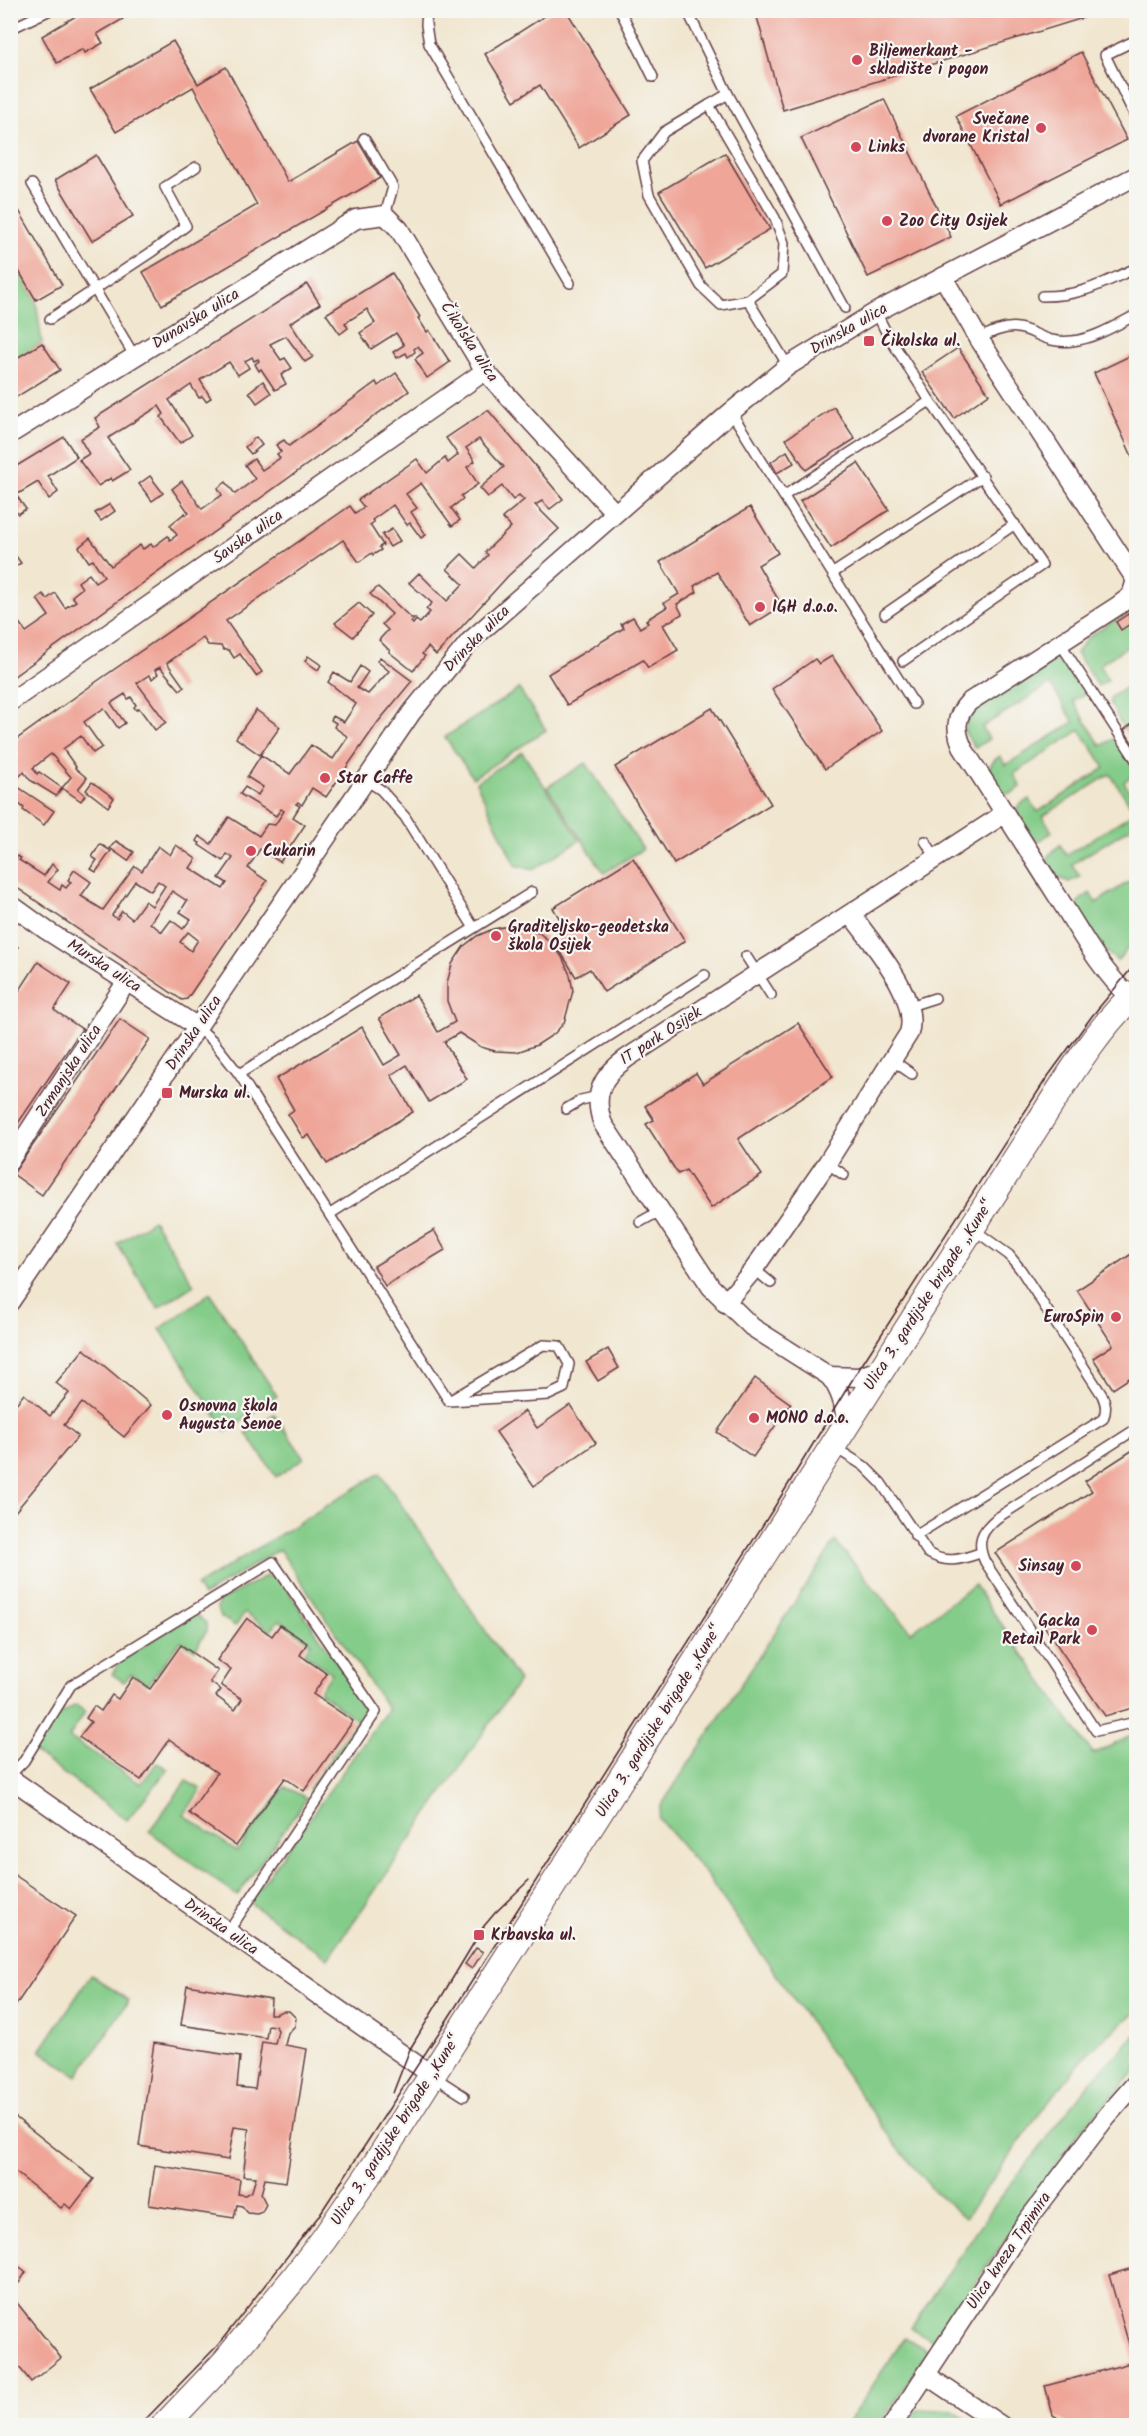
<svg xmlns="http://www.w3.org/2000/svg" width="1147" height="2436" viewBox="0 0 1147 2436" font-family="Kalam,sans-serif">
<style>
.green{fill:#84cc89;stroke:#67765a;stroke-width:1.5}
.building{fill:#efa699;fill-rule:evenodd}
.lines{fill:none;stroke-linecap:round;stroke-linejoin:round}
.lane-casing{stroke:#633d44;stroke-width:12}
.street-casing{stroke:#633d44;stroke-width:21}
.secondary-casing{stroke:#633d44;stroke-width:28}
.lane{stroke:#fff;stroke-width:9}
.street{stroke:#fff;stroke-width:18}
.secondary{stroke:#fff;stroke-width:26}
.tram{stroke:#4a1f2b;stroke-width:1.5}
.poi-dot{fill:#d1495b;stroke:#f6f6f2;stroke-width:2}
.labels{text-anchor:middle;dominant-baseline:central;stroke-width:4.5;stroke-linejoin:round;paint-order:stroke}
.poi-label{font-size:16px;font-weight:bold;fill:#4a1f2b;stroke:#f6f6f2;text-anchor:start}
.street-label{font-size:16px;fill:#4a1f2b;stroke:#f6f6f2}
</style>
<rect width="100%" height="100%" fill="#f6f6f2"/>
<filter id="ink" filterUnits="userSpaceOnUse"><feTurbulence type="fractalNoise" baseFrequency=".0167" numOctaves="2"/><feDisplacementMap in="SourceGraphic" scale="12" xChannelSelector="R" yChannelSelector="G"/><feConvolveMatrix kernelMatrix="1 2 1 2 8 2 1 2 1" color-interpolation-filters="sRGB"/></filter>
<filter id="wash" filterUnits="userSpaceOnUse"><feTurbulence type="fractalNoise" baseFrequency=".008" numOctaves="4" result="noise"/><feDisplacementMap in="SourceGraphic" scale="24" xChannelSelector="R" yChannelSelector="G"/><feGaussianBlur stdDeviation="1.35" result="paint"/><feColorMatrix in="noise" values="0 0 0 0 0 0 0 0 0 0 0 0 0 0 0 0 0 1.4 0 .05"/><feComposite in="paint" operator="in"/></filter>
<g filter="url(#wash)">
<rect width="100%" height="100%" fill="#f1e6cf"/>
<g class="green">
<polygon points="10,256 36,300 42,343 11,362"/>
<polygon points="1135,606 1136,641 1099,665 1108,680 1098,686 1076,653 1087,638"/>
<path d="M1059,655L1086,693L1073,701L1101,746L1115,738L1136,772L1124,782L1136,802V824L1072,864L1080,877L1069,882C1058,878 1047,869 1048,856L1060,845L1067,855L1135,812L1110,774L1043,816L1052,832L1041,840L1033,839L1015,815L1018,806L1029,799L1038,812L1105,768L1080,730L1014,774L1021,787L1012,793L1003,794C989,782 981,768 1000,756L1006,765L1074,722L1050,684L982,727L989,739L975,748L964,731L971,710Z"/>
<polygon points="1136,681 1136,721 1124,730 1110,703 1111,697"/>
<polygon points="519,689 546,730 473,778 445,737"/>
<polygon points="522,752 580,840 533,870 515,865 476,782"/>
<polygon points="586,763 643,849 604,873 547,787"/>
<polygon points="1136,877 1136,939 1117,961 1103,949 1076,907 1079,901 1090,893 1096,903"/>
<polygon points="153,1220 194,1285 158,1308 117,1244"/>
<polygon points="210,1293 277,1396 226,1431 160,1329"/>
<polygon points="274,1414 304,1458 276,1477 246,1433"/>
<polygon points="380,1473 519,1681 328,1959 249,1902 388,1709 279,1549 203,1596 196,1586"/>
<polygon points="835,1541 911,1632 974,1585 1093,1754 1136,1734 1136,2011 1088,2053 1040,2113 965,2218 932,2189 894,2143 705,1873 659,1819 661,1806"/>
<polygon points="266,1576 274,1576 281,1581 372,1713 312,1791 309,1789 357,1720 319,1692 332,1673 304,1654 311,1643 279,1620 270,1631 245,1613 235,1626 221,1617 217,1609 219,1601"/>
<polygon points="196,1615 206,1623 207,1630 195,1650 181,1641 148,1684 131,1674 124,1682 112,1674 120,1661 191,1616"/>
<polygon points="76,1705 85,1712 69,1737 141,1784 157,1763 168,1769 127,1820 30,1749 56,1716"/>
<polygon points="186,1781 201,1789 184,1815 237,1851 285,1787 307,1798 237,1896 149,1831"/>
<polygon points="91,1975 129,2000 78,2076 40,2051"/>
<polygon points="1136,2034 1136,2071 1078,2133 935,2342 911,2328 991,2210 1092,2080"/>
<polygon points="905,2337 928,2351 880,2425 846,2425"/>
<polygon points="920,2409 953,2411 976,2425 901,2426 905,2419"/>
</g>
<g id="blocks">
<g class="building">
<polygon points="86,10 119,10 123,19 97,34 103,43 85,53 83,49 57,63 42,36"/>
<polygon points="554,10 566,10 631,115 579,148 540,85 514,101 485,54"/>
<polygon points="755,10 1106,10 1106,11 783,110"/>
<polygon points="173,41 198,84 226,67 288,182 358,141 380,178 162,305 143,272 257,205 193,87 116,132 90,89"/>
<polygon points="1081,52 1127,140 1001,204 956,116"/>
<polygon points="884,99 951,237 868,277 801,138"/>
<polygon points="725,153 770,229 705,268 659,192"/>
<polygon points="96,155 133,216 92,241 55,180"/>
<polygon points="17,207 62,285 36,300 10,256 10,211"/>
<polygon points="392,273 420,317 418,318 427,332 429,330 450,362 427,378 415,359 423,353 418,346 414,349 415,352 408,357 406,353 397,358 393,352 404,345 396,333 371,349 360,333 375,323 367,309 345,323 348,328 340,334 326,314"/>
<polygon points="307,284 320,304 290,323 313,357 305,362 286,336 270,344 281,360 285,358 292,368 281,375 286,384 275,390 261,369 259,371 255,364 259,361 258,359 254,361 252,357 245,361 249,368 238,375 229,362 200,380 211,398 206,401 202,396 199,398 191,385 169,400 192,435 180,443 161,417 164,414 159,406 108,438 130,470 112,481 111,478 98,486 79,460 89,454 80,439 100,427 95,418"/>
<polygon points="42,343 60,370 10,401 10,362"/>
<polygon points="958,348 989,394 954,418 922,372"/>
<polygon points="1136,353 1136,465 1094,373"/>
<polygon points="396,373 409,391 10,679 10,647 17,643 10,634 10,611 26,632 49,616 37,599 43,594 47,599 55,593 65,608 76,601 72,596 82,588 78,582 89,574 95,582 104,576 93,560 89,562 79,547 90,538 111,566 140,545 143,549 151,544 153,547 168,536 170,540 177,535 170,525 185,513 186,515 189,513 172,489 182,481 202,509 222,495 218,488 226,482 235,494 255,479 245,465 254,459 262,470 280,458 277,454 281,452 276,445 284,440 289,446 376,382 378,386"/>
<polygon points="263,381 271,393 257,403 249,392"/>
<polygon points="834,407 855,439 806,470 786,439"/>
<path d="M488,410L563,499L550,509L542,501L535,505L559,529L508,576L436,655L428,647L422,654L425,656L413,671L389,652L390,651L379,640L388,630L382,624L392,614L370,594L378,587L411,618H415L411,622L413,624L416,620L420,623L430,612L426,609L432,603L409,583L419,573L447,601L463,584L447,569L462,554L476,568L488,555L485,552L511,527L502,518L524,500L519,495L513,500L502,486L488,497L480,488L504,467L479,439L466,448L475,461L467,467L478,484L461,496L463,499L451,508L460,520L452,526L421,483L406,494L417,508L411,512L426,535L421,538L410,523L407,525L393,505L372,520L374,522L370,525L383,545L379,547L381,550L373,555L372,553L359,562L343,540L226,621L262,672L256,676L240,654L234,658L229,650H224L221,646L208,645L203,638L167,663L184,687L180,690L160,667L155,670L158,674L152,679L149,675L137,683L166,722L155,730L139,708L136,710L134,707L136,705L131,697L128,699L125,694L111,703L125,723L118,728L104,708L84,722L102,747L93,753L81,736L63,749L76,767L75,768L87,778L78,789L85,795L81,801L62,788L56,796L30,780L24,772L12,783L54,811L44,825L23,810L24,808L10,797V744L96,682L350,506L355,513L364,507L358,500L417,459L427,473L445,458L448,463L458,455L446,438ZM51,754L71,777L62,788L39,772L37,774L33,768Z"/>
<polygon points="64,437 77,457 48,476 58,492 49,499 38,482 16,495 26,509 18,514 12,506 10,507 10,470"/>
<polygon points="256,437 262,445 251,454 245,447"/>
<polygon points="787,451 794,463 777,473 771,462"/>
<polygon points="858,463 889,510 831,548 800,501"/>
<polygon points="150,476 163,493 152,501 139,484"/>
<polygon points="110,504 115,511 101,521 95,513"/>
<polygon points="750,507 778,553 758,565 782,606 750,626 717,572 694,586 697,592 677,604 682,614 663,625 678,650 648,668 643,660 567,705 548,674 624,628 621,624 633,617 640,628 648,623 646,620 667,607 664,603 679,594 660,562"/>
<polygon points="392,529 400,541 390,547 382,535"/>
<polygon points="10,548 21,563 10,570"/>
<polygon points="359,603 372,615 353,637 335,623"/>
<polygon points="1128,614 1133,622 1121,630 1116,622"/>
<polygon points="308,656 321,665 318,670 305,661"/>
<polygon points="832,656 882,731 825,769 772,689 815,659 819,664"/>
<path d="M380,657L412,681L378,722L326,797L312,788L302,805L298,802L296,804L300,806L293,817L305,825L280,862L260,849L248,868L267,881L187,999L182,1000L10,883V857L15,860L17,856L21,858L19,860L44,876L52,864L58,869L48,882L60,890L62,885L66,888L71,882L68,880L74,870L91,882L81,896L103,910L135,866L142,871L158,846L170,855L176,845L196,859L190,868L223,889L227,883L219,878L233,858L227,854L223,861L199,845L200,843L196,841L199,836L211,844L229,817L259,836L267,824L275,825L284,811L281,809L276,816L240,794L245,787L258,795L263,787L247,777L261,755L290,774L311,745L333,759L348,737L334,727L336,723L331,720L333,716L344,722L356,704L328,682L334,672L350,682L360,666L368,672L357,688L368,694L389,671L377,661ZM135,881L151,891L158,881L165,886L152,906L145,901L132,919L122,911L117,919L112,915ZM172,891L187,901L180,912L191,919L183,929L171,920L162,932L150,923ZM188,932L198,940L191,951L180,942Z"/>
<polygon points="712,708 771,804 674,864 615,767"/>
<polygon points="256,710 280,727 260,755 236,738"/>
<polygon points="1136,721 1136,749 1124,730"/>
<polygon points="92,782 114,798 108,807 86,790"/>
<polygon points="116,841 134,852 128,861 110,848"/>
<polygon points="100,844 111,851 96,872 91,869 97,860 92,857"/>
<polygon points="633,858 685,941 604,992 590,969 576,977 552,938 566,929 553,908"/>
<polygon points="509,926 539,933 552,943 562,957 570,975 573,991 564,1023 554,1034 537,1045 517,1052 495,1051 481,1047 459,1033 444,1042 467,1079 429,1102 407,1065 391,1075 413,1112 327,1164 309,1135 303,1138 288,1114 294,1110 276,1079 362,1027 384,1065 401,1055 379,1018 416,995 438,1032 455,1022 447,1001 447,983 452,964 464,946 477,936 493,929"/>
<polygon points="10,941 18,947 10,958"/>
<polygon points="38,962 71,984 54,1010 82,1029 10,1135 10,1016 19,1003 14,999"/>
<polygon points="120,1019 150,1039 42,1195 13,1174"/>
<polygon points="798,1023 833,1077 738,1139 762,1175 711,1208 686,1170 678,1174 646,1124 654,1120 645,1106 696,1073 703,1084"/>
<polygon points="434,1230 445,1250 385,1286 374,1266"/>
<polygon points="1136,1251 1136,1374 1113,1389 1093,1358 1113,1345 1077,1290"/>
<polygon points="84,1349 151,1405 124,1437 82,1403 64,1425 78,1436 10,1518 10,1411 24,1394 50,1416 69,1393 56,1383"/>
<polygon points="608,1349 619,1368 598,1381 586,1362"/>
<polygon points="755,1378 791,1404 753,1457 717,1432"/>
<polygon points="570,1405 596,1443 534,1486 496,1432 525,1411 537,1428"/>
<polygon points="1136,1448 1136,1526 1134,1526 1136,1530 1136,1707 1105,1716 995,1553 1092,1491 1085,1481"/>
<polygon points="247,1618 272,1636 280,1625 307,1643 300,1655 327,1674 313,1694 353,1721 304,1791 285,1778 236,1846 189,1813 217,1773 169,1739 141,1780 79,1737 91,1722 86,1718 94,1706 101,1711 112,1695 118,1699 133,1677 150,1689 181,1645 218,1671 210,1682 221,1690 216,1696 235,1710 242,1699 221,1685 231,1670 217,1660"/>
<polygon points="10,1872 76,1916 16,2005 10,2002"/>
<polygon points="476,1948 483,1952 472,1969 465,1964"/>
<polygon points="187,1985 271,1999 270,2014 276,2014 282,2011 289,2011 296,2018 295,2026 288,2033 285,2045 307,2049 286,2182 265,2179 261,2194 266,2204 262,2212 257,2214 248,2213 242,2206 237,2205 234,2218 149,2205 155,2165 240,2179 238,2194 245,2195 252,2191 256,2177 243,2176 249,2129 234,2127 228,2160 139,2146 154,2043 240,2057 237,2087 255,2089 262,2042 275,2044 278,2030 275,2026 268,2025 266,2038 181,2025"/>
<polygon points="10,2113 94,2179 71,2209 65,2204 61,2208 10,2168"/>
<polygon points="12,2261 26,2272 19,2283 10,2277"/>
<polygon points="1136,2267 1136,2426 1070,2426 1053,2415 1045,2386 1134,2362 1109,2275"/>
<polygon points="10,2294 61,2358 31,2382 10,2356"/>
</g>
</g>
</g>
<g filter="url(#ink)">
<use href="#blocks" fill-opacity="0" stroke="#633d44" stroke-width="1.5"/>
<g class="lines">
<defs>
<g id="lane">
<polyline points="427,10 426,25 429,44 570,283"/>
<polyline points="620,10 653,77"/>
<polyline points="687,10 728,94 845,308"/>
<polyline points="10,29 50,10"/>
<polyline points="1136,40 1105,55 1136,118"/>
<polygon points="709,105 775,218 784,243 782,274 748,300 721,305 701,286 649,195 642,161 664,132"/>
<polyline points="709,105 728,94"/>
<polyline points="364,138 393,187 385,215"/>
<polyline points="32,184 135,357"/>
<path d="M1042,296C1082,296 1101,284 1136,268"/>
<polyline points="748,300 788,366"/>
<polyline points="876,312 887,334 930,401 1042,565 903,661"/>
<polyline points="50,319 153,251 186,226 165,187 196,167"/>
<path d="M979,339C1030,310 1030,346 1072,341C1094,339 1116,325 1136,315"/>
<polyline points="731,412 914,704"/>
<polyline points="785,495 930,401"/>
<polyline points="833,573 983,476"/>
<polyline points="885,614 1015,524"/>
<polyline points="1060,643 1136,760"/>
<polyline points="366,780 381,790 405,817 474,928"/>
<polyline points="925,841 937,859"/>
<polyline points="746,956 771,995"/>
<polyline points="910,1006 935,998"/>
<polyline points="198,1027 213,1041 239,1074 449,1401 543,1345 559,1346 569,1364 564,1388 549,1395 449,1401"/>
<polyline points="892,1060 912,1074"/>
<polyline points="239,1074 532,892"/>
<polyline points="566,1109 581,1100 599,1096"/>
<polyline points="827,1163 844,1175"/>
<polyline points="330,1214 705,975"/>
<polyline points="640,1222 660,1211"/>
<polyline points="754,1269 771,1283"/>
<path d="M1136,1429L997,1518C981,1531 976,1542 985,1562L1096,1731L1136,1722"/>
<path d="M834,1447L864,1466L881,1483L928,1553C946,1564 960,1560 980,1553"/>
<path d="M915,1536L1103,1419C1107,1410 1106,1404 1102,1395L1021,1270L1009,1255L973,1229"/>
<polyline points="10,1775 24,1761 71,1685 273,1562 376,1712 228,1932"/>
<polyline points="433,2076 464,2096"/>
</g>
<g id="street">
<path d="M943,277L979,339L1136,580L1131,596L1119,605L969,702C954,717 955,732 964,750C996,799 1027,848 1058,897C1083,936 1097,965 1130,998"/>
<polyline points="10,434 356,219 385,215 399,229 485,371 615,513"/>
<polyline points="10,702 485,371"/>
<polyline points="10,904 46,930 198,1027"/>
<polyline points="10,1160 127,981"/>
<polyline points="10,1302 412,712 470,641 731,412 788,366 876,312 1136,176"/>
<path d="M725,1303L754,1269L827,1163L909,1033C920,996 872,944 851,914"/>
<polyline points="829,1376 859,1377 882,1369"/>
<path d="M846,1424C845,1407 841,1390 829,1376L752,1327L711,1287L603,1124C592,1094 602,1076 627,1058L1004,814"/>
<polyline points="10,1778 433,2076"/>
<polyline points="926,2375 1002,2426"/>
<polyline points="892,2426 1027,2221 1107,2116 1136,2083"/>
</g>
<path id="secondary" d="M164,2426L224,2363L295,2277L324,2239L373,2168L1031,1135C1061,1089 1096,1028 1136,993"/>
</defs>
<use href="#lane" class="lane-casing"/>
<use href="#street" class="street-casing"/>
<use href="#secondary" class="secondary-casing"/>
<use href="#lane" class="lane"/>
<use href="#street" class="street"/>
<use href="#secondary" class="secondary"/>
<g class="tram">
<polyline points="393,2093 410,2049 484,1926 495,1913 529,1880"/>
<polyline points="139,2426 218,2345 318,2217 449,2017 775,1506 854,1377 1046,1079 1092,1016 1136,963"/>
</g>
</g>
</g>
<g class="poi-dot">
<circle cx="857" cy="60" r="6"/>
<circle cx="1041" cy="128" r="6"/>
<circle cx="856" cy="147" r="6"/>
<circle cx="887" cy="221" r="6"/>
<rect x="863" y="335" width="12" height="12" rx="3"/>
<circle cx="760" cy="607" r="6"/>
<circle cx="325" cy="778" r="6"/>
<circle cx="251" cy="851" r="6"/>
<circle cx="496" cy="936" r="6"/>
<rect x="161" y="1087" width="12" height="12" rx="3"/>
<circle cx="1116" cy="1317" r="6"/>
<circle cx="167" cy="1415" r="6"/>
<circle cx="754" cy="1418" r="6"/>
<circle cx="1076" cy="1566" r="6"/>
<circle cx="1092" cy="1630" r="6"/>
<rect x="473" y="1929" width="12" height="12" rx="3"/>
</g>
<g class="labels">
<g class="poi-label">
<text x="869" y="51">Biljemerkant -<tspan x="869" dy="18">skladište i pogon</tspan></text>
<text x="1029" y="119" text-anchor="end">Svečane<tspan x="1029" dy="18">dvorane Kristal</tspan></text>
<text x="868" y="147">Links</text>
<text x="899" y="221">Zoo City Osijek</text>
<text x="881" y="341">Čikolska ul.</text>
<text x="772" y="607">IGH d.o.o.</text>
<text x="337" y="778">Star Caffe</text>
<text x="263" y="851">Cukarin</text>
<text x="508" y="927">Graditeljsko-geodetska<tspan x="508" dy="18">škola Osijek</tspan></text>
<text x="179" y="1093">Murska ul.</text>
<text x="1104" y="1317" text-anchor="end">EuroSpin</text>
<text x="179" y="1406">Osnovna škola<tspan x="179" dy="18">Augusta Šenoe</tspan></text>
<text x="766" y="1418">MONO d.o.o.</text>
<text x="1064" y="1566" text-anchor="end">Sinsay</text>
<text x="1080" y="1621" text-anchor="end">Gacka<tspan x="1080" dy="18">Retail Park</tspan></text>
<text x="491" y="1935">Krbavska ul.</text>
</g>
<g class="street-label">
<text transform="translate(196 319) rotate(-32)">Dunavska ulica</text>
<text transform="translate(849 329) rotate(-30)">Drinska ulica</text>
<text transform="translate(469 342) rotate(57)">Čikolska ulica</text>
<text transform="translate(248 537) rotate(-35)">Savska ulica</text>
<text transform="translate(477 639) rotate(-45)">Drinska ulica</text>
<text transform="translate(104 966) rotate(33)">Murska ulica</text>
<text transform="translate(194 1033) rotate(-56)">Drinska ulica</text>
<text transform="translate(661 1036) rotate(-33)">IT park Osijek</text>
<text transform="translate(69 1071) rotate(-57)">Zrmanjska ulica</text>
<text transform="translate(929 1295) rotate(-57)">Ulica 3. gardijske brigade „Kune“</text>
<text transform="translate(659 1721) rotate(-58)">Ulica 3. gardijske brigade „Kune“</text>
<text transform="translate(221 1927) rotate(35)">Drinska ulica</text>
<text transform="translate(396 2130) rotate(-57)">Ulica 3. gardijske brigade „Kune“</text>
<text transform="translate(1009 2251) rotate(-56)">Ulica kneza Trpimira</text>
</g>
</g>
<rect width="1147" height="2436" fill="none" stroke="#f6f6f2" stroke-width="36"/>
</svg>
